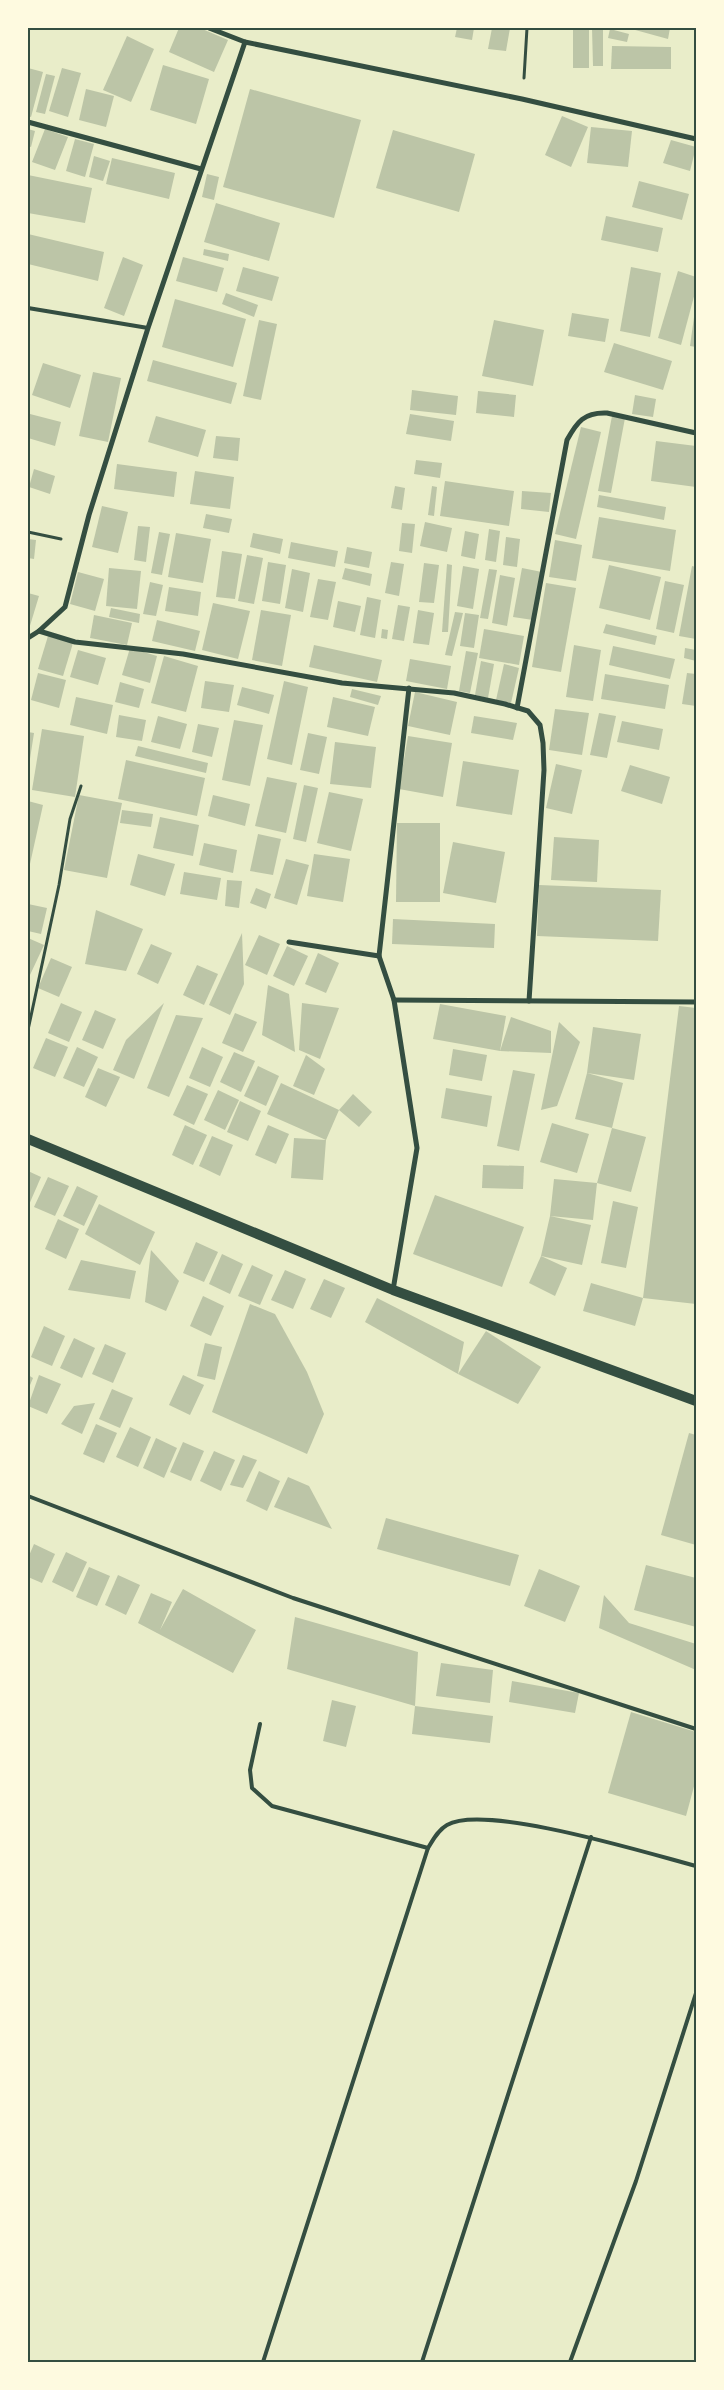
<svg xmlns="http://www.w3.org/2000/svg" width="724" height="2390" viewBox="0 0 724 2390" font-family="Roboto,sans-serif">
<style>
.building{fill:#bcc5a7}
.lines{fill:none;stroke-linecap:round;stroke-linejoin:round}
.path{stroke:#344e41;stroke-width:3}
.service{stroke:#344e41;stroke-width:4}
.minor{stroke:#344e41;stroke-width:5}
.secondary{stroke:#344e41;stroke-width:10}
.neatline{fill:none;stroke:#344e41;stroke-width:2}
</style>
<rect width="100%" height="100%" fill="#e9edc9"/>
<g class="building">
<polygon points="179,28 200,28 228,40 214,72 169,52"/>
<polygon points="457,28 474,28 472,40 455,37"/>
<polygon points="492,28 510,28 506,51 488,49"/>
<rect x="573" y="28" width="16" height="40"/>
<polygon points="592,28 603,28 603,66 593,66"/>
<polygon points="628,28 670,28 668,39"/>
<polygon points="610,29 629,34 627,42 608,38"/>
<polygon points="127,36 154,49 131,102 103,90"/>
<polygon points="612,46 671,47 671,69 611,69"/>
<polygon points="163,65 209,79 196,124 150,110"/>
<polygon points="28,68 43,72 31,117 28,116"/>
<polygon points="62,68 81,73 68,117 49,111"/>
<polygon points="46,74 55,76 45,114 36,112"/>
<polygon points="86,89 114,96 106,127 79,120"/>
<polygon points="250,89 361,120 334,218 223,187"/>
<polygon points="562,116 588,127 571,167 545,155"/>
<polygon points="591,127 632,131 628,167 587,163"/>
<polygon points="28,129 35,131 31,147 28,146"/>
<polygon points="45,129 68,137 55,170 32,162"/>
<polygon points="393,130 475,154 459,212 376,188"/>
<polygon points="75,139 94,144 85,177 66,171"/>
<polygon points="671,140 696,147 690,171 663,163"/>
<polygon points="94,156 110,161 103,181 89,177"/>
<polygon points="112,158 175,173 169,199 106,184"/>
<polygon points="207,174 219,177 214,200 202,197"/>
<polygon points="28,175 92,188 85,223 28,213"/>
<polygon points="639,181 689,194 682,220 632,207"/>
<polygon points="216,203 280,223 269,261 204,242"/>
<polygon points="606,216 663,228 658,252 601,240"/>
<polygon points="28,234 104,252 98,281 28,264"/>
<polygon points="204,249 229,254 228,261 203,255"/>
<polygon points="123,257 143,265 124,316 104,308"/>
<polygon points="183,257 224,268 217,292 176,281"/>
<polygon points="243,267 279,277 272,301 236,291"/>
<polygon points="631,267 661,273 650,337 620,331"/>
<polygon points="678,271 696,277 696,289 681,345 658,338"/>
<polygon points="226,293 258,305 254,317 222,304"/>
<polygon points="175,299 246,319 233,367 162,347"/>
<polygon points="695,310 696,310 696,347 690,346"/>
<polygon points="572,313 609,319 605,342 568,336"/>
<polygon points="259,320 277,324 261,400 243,396"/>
<polygon points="494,320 544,330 533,386 482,376"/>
<polygon points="614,343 672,361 663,390 604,372"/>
<polygon points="153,360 237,383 231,404 147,381"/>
<polygon points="43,363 81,375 70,408 32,395"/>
<polygon points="93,372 121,378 108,442 79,436"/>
<polygon points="412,390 458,396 456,415 410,410"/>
<polygon points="478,391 516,395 514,417 476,413"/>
<polygon points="635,395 656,399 653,417 632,414"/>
<polygon points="30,414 61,422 55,446 28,438"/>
<polygon points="410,414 454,421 451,441 406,434"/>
<polygon points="156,416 206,430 198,457 148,442"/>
<polygon points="612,416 625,418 611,493 598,491"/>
<polygon points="581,427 601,432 576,539 555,534"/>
<polygon points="216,436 240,438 238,461 213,458"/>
<polygon points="656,441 696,446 696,487 651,481"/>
<polygon points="416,460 442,463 440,478 414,474"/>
<polygon points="117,464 177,472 174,497 114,489"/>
<polygon points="34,469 55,476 50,494 29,487"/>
<polygon points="195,471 234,477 230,509 190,504"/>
<polygon points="445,481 514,491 509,526 440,516"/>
<polygon points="395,486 405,488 402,510 391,508"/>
<polygon points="432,486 437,487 434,516 428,515"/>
<polygon points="522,491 551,493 549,512 521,509"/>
<polygon points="599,495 666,507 664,520 597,507"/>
<polygon points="102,506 128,512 118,553 92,547"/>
<polygon points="206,514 232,519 229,533 203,528"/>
<polygon points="599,517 676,530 670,571 592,558"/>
<polygon points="425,522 452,528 447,552 420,546"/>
<polygon points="402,523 415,524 412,553 399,551"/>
<polygon points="138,526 150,527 146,562 134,560"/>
<polygon points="489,529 500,531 496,562 485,560"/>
<polygon points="465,531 479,534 475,559 461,556"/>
<polygon points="159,532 170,534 162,575 151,573"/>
<polygon points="176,533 211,539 203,583 168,577"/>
<polygon points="253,533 283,539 280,554 250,547"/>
<polygon points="506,537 520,539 517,567 503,565"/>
<polygon points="28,539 36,540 34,559 28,558"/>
<polygon points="555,540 582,545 576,581 549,577"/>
<polygon points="291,542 338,551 335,567 288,558"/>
<polygon points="347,547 372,552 369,568 344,563"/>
<polygon points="222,551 242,554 235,599 216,597"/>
<polygon points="247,555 263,558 254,604 238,601"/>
<polygon points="268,562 286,565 280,604 262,601"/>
<polygon points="391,562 404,564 399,596 385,593"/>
<polygon points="424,563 439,565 434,603 419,602"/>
<polygon points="447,564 452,565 448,632 442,632"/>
<polygon points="609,565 661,577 650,620 599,608"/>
<polygon points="463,566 479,569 473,609 457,606"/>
<polygon points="692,566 696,567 696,639 679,636"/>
<polygon points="109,568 141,571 137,609 106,606"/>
<polygon points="345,568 372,574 370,586 342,579"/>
<polygon points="522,568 542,572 533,620 513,617"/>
<polygon points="292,569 310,573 303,612 285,608"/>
<polygon points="489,569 497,570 488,619 480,618"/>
<polygon points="78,572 104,579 95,611 70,604"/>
<polygon points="500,575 515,578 507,626 492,623"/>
<polygon points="318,579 336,582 328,620 310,617"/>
<polygon points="665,581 684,585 674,633 656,629"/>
<polygon points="150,582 163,585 156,616 143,614"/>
<polygon points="546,583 576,588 561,672 532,667"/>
<polygon points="169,587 201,592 198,616 165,611"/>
<polygon points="28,593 39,596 29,629 28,628"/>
<polygon points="367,597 381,600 375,638 360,635"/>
<polygon points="338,601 361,606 355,632 333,627"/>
<polygon points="213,603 250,611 238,659 202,650"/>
<polygon points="398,605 410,607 404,641 392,639"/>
<polygon points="111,608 140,614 139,623 109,617"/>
<polygon points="261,610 291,615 282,666 252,660"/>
<polygon points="418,610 434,613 429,645 413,643"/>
<polygon points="455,612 463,613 452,656 445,655"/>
<polygon points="465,613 479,615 474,648 460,646"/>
<polygon points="94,615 132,623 127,645 90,638"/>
<polygon points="157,620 200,631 195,651 152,641"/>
<polygon points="606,624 657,636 655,645 603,633"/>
<polygon points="382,629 388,630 387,639 381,638"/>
<polygon points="484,629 524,636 519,665 479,658"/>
<polygon points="48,636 73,643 63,676 38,669"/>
<polygon points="314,645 382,660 377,682 309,667"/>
<polygon points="574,645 601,650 593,701 566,697"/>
<polygon points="613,646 675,659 670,679 609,665"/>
<polygon points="130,648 157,656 150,683 122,675"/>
<polygon points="685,648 696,650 696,661 684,658"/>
<polygon points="78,650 106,658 98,685 70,677"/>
<polygon points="466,651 478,653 470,693 459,691"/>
<polygon points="164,656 198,666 186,712 151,703"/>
<polygon points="410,659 451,666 447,689 406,681"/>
<polygon points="481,661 494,664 488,698 475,695"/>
<polygon points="504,664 519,668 511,703 496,700"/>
<polygon points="38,673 66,680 59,708 31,700"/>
<polygon points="687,673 696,674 696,706 682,704"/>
<polygon points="605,674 669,685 665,709 601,699"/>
<polygon points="205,681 234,685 229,712 201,708"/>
<polygon points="284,681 308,687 292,765 267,759"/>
<polygon points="120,682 144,689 139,708 115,702"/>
<polygon points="242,687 274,695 269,714 237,705"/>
<polygon points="352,689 381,696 378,705 350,697"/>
<polygon points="415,692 457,702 450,735 408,726"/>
<polygon points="76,697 113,705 107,734 70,725"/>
<polygon points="333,697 375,707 368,736 327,727"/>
<polygon points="555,709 589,713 582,755 549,750"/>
<polygon points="599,713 616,716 607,758 590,755"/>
<polygon points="119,715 146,720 142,741 116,737"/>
<polygon points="158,716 187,724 180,749 151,742"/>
<polygon points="474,716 517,723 513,740 471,733"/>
<polygon points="234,720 263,725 250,786 222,780"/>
<polygon points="622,721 663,729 659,750 617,742"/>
<polygon points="198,724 219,728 212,757 192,752"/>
<polygon points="42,729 84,736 75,797 32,790"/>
<polygon points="28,732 34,733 29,765 28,765"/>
<polygon points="308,733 327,737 319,774 300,770"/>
<polygon points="408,736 452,743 443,797 399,789"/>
<polygon points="335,742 376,747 371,788 330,784"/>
<polygon points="138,746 208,763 206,773 135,756"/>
<polygon points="126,760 205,778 197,816 118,799"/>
<polygon points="463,761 519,770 512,815 456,806"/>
<polygon points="556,764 582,770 572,814 546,808"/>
<polygon points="630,765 670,777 662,804 621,791"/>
<polygon points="267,777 297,783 286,833 255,826"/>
<polygon points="304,785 318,788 306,842 293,839"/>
<polygon points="329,792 363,799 351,851 317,843"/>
<polygon points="79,795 122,803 107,878 64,870"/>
<polygon points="213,795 250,804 245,826 208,816"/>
<polygon points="28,801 43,805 28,873"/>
<polygon points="122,810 153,814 151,827 120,823"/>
<polygon points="160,817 199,825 193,856 153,848"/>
<polygon points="397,823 440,823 440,902 396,902"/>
<polygon points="258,834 281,839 273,875 250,871"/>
<polygon points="554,837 599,840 597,882 551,880"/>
<polygon points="453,842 505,852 496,903 443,893"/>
<polygon points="204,843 237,850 233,873 199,865"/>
<polygon points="138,854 175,864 165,896 130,885"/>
<polygon points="314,854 350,859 343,902 307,896"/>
<polygon points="286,859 309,865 297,905 274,898"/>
<polygon points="184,872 221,878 217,900 180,894"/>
<polygon points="227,880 242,881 239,908 225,906"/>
<polygon points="539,885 661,890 658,941 537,936"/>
<polygon points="256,888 271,894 266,909 250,903"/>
<polygon points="28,904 47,908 41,934 28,931"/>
<polygon points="96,910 143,929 126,971 85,964"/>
<polygon points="393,919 495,924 494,948 392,944"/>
<polygon points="242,933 244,984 230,1015 209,1005"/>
<polygon points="259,935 280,944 267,975 245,965"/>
<polygon points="28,938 44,945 30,975 28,974"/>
<polygon points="151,944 172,953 158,984 137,974"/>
<polygon points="287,946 308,956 294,986 273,976"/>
<polygon points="318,953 339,963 326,993 305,984"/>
<polygon points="51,958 72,967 59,997 38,988"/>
<polygon points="197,965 218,974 204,1005 183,995"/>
<polygon points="268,985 289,994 295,1052 262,1035"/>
<polygon points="61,1003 82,1012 69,1042 48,1033"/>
<polygon points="164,1003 134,1079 113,1070 126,1040"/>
<polygon points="302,1003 339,1008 320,1059 299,1050"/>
<polygon points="440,1004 506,1016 500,1051 433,1039"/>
<polygon points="679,1006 696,1008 696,1304 643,1298 635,1326 583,1311 591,1283 643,1298"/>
<polygon points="95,1010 116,1019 103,1049 82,1040"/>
<polygon points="235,1013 257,1022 243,1052 222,1043"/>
<polygon points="176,1015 203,1018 169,1097 147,1088"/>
<polygon points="511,1017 551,1031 551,1053 500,1051"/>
<polygon points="559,1022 580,1042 557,1106 541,1110"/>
<polygon points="593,1027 641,1034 634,1080 587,1073 623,1083 612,1128 646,1137 631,1192 597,1183 612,1128 575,1119 587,1073"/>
<polygon points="46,1038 68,1047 55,1077 33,1068"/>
<polygon points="77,1047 98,1057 84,1087 63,1078"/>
<polygon points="202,1047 223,1057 210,1087 189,1078"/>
<polygon points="453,1049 487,1055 482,1081 449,1075"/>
<polygon points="234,1052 255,1061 241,1092 220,1082"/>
<polygon points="306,1055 325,1069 314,1095 293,1086"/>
<polygon points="258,1066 279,1076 266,1106 244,1096"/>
<polygon points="98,1068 120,1077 106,1107 85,1097"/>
<polygon points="513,1070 535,1074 519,1151 497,1146"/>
<polygon points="281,1083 339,1110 326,1140 323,1180 291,1178 294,1138 326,1140 267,1114"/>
<polygon points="187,1085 208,1094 194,1125 173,1115"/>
<polygon points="446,1088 492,1096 487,1127 441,1118"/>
<polygon points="218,1090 239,1100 225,1130 204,1120"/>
<polygon points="353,1094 372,1112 359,1127 339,1110"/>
<polygon points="240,1101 261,1111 248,1141 227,1132"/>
<polygon points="552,1123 589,1134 577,1173 540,1162"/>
<polygon points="185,1125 207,1135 193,1165 172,1155"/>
<polygon points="268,1125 289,1134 276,1164 255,1155"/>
<polygon points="212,1136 233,1145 220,1176 199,1166"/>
<polygon points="483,1165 524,1166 523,1189 482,1188"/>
<polygon points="28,1171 41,1177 28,1207"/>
<polygon points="48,1177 69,1186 55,1216 34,1207"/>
<polygon points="554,1179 597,1183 593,1220 550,1216 591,1225 582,1265 541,1256 550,1216"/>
<polygon points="77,1186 98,1196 84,1226 63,1216"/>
<polygon points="435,1195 524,1227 502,1287 413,1254"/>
<polygon points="613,1201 638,1207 626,1268 601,1263"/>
<polygon points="99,1204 155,1232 140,1265 85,1234"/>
<polygon points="58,1219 79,1229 66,1259 45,1249"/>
<polygon points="196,1242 218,1252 204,1282 183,1273"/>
<polygon points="151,1250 179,1281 166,1311 145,1302"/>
<polygon points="222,1254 243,1264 230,1294 209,1284"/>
<polygon points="541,1256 567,1268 555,1296 529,1283"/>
<polygon points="81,1260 136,1271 130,1299 68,1290"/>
<polygon points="252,1265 273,1275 260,1305 238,1296"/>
<polygon points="285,1270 306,1279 293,1309 271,1300"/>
<polygon points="324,1279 345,1288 331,1318 310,1309"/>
<polygon points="203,1296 224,1306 211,1336 190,1326"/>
<polygon points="377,1298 464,1342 458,1374 365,1322"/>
<polygon points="250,1304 275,1314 307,1372 324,1414 307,1454 212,1412"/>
<polygon points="44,1326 65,1336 52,1366 31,1357"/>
<polygon points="486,1331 541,1367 518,1404 458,1374"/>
<polygon points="74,1338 95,1348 82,1378 60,1368"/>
<polygon points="205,1343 222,1347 215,1380 197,1376"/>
<polygon points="105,1344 126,1353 113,1383 92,1374"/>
<polygon points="28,1375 33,1378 28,1390"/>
<polygon points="39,1375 61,1384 47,1414 28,1406"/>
<polygon points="183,1375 204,1385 190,1415 169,1405"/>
<polygon points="112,1389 133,1398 120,1428 99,1419"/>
<polygon points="95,1403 82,1434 61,1424 74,1406"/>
<polygon points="96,1424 117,1433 104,1463 83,1454"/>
<polygon points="130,1427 151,1437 138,1467 116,1457"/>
<polygon points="689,1433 696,1435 696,1545 661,1535"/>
<polygon points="156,1438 177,1448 164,1478 143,1468"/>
<polygon points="183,1442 204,1451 191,1481 170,1472"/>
<polygon points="214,1451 235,1460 221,1491 200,1481"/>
<polygon points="243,1455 257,1460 243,1488 230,1485"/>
<polygon points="259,1471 280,1481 267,1511 246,1501"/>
<polygon points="288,1477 309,1486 332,1529 274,1507"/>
<polygon points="386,1518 519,1555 510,1586 377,1549"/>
<polygon points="34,1544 55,1554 42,1583 28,1577 28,1558"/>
<polygon points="66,1552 87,1562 73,1592 52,1582"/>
<polygon points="646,1565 696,1578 696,1627 634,1610"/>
<polygon points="89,1567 110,1576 97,1606 76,1597"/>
<polygon points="539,1569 580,1586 565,1622 524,1606"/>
<polygon points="118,1575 140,1585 126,1615 105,1605"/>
<polygon points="183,1589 256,1630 233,1673 138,1623 151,1593 172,1602 160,1630"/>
<polygon points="604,1595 629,1623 696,1644 696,1670 599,1628"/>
<polygon points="295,1617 418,1652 415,1706 493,1716 490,1743 412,1734 415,1706 287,1669"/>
<polygon points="441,1663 493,1670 490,1703 436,1696"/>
<polygon points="512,1681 579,1693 575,1713 509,1702"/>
<polygon points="332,1700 356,1706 346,1747 323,1741"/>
<polygon points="631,1712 696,1732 696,1779 686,1816 608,1793"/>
</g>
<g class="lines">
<g class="path">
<polyline points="524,78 527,28"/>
<polyline points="28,532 61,539"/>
<polyline points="28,1030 59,885 70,819 81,786"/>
</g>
<g class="service">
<polyline points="28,308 148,328"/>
<polyline points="28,1496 293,1598 696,1729"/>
<polyline points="260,1724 250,1770 252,1788 272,1806 428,1848"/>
<path d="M263,2362L428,1848C433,1840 438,1830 447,1825C485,1803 650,1854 696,1866"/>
<polyline points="422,2362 591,1837"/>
<polyline points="570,2362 636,2181 696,1993"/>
</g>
<g class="minor">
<polyline points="209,28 245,42 522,99 696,139"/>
<polyline points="28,122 201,169"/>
<polyline points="39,631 75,642 183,654 342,683 454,693 505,704 528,711 540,725 543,743 544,770 529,1001"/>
<polyline points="28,638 39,631 65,607 89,515 148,328 245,42"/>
<path d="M517,708L567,440C577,422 584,412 607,413L696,433"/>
<polyline points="289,942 379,956"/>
<polyline points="394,1000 696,1002"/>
<polyline points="393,1290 417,1148 394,1000 379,956 409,688"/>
</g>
<polyline class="secondary" points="28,1139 393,1290 696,1401"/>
</g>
<rect width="724" height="2390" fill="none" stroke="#fefae0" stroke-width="58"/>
<rect x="29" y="29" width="666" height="2332" class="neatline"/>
</svg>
